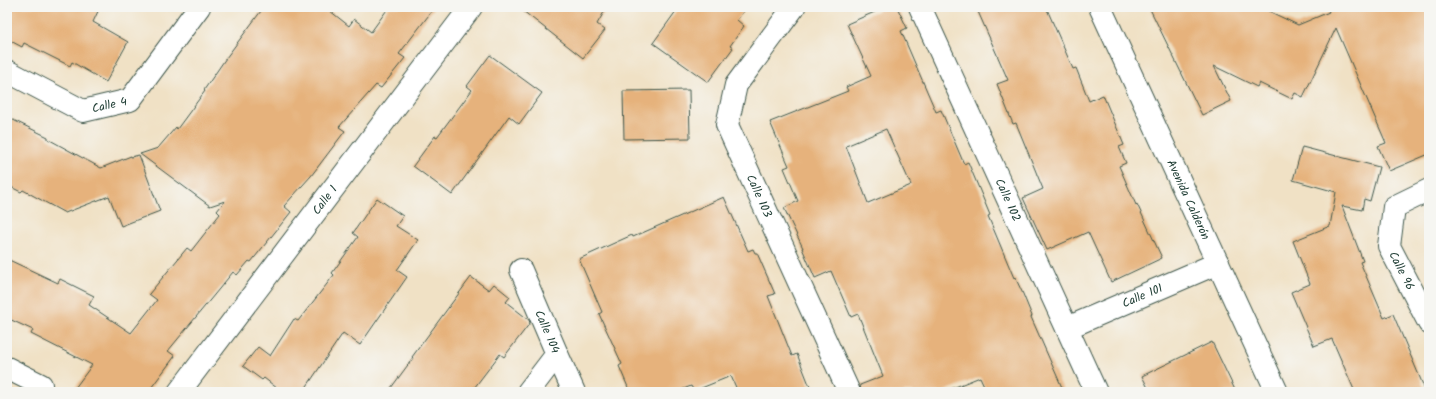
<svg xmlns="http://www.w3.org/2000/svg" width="1436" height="399" viewBox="0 0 1436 399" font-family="Kalam,sans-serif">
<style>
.building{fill:#e6b27c;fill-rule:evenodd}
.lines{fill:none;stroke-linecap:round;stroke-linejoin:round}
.minor-casing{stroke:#3e564a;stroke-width:24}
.minor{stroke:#fff;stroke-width:22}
.labels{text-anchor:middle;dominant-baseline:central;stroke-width:3;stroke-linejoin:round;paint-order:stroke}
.street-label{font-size:12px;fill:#1f3d34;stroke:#f6f6f2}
</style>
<rect width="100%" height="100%" fill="#f6f6f2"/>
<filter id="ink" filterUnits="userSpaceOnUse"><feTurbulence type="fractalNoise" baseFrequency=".025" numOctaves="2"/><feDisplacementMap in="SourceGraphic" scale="8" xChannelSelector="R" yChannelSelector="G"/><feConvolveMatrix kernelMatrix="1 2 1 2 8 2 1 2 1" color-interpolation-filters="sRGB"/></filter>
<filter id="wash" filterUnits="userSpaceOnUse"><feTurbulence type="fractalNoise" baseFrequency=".012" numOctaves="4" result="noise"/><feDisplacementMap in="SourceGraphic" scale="16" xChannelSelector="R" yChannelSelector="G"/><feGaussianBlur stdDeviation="0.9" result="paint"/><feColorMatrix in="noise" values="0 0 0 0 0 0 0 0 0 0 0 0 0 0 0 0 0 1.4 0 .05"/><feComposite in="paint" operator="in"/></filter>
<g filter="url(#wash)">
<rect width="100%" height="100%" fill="#f0e1c5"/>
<g id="blocks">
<g class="building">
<polygon points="7,7 100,7 93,22 128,42 106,82 72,62 70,66 24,43 22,47 7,39"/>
<polygon points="264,7 325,7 349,26 354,19 371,32 389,7 435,7 399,54 405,58 381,88 376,85 339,127 345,131 311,176 284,206 291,212 251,262 249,261 237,275 233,272 168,351 175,356 148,392 72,392 92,365 31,334 33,330 7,318 7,259 58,283 60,279 94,296 89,305 131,333 157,300 149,294 187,248 191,251 220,214 217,211 225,201 210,206 140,154 158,148 176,127 177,129 205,91 204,90 226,58"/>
<polygon points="518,7 607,7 597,24 605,30 583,58"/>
<polygon points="679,7 747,7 737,20 744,26 730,46 733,48 708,82 653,43"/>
<path d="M886,7H897L907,28L901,31L936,112L941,110L964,164L968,162L990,215L988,216L1014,278L1015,277L1023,294L1032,316L1031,317L1064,392H987L980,377L943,392H861L860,385L883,376L858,314L851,317L831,271L815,278L802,248H803L784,208L798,201L784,168L789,166L770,122L848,91L846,87L871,76L847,24ZM886,129L911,185L868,203L846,146Z"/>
<polygon points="976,7 1046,7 1073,69 1076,68 1089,101 1103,95 1124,145 1119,147 1126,163 1119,166 1136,205 1137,204 1162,258 1111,282 1088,232 1047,250 1023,198 1043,189 1016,123 1013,124 997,84 1008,80"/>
<polygon points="1149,7 1260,7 1298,25 1329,12 1327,7 1429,7 1429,154 1389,171 1378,146 1386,143 1336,28 1303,97 1295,93 1292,99 1259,83 1257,87 1214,66 1231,101 1202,115"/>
<polygon points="490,55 542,93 519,124 509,116 452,195 413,166 435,136 437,137 472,90 467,86"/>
<polygon points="689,90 690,138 624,139 623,91"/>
<polygon points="7,117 48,137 48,139 101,168 131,156 131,157 139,155 160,211 121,226 109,196 65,213 23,190 21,192 7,185"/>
<polygon points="1302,147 1379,167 1370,201 1364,199 1362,210 1342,206 1363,261 1360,262 1384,318 1393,314 1426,392 1355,392 1332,339 1314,346 1291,292 1310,284 1293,241 1330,226 1336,192 1293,180"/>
<polygon points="724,197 748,251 753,249 755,253 757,253 775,294 768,296 792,356 797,354 812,392 738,392 731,376 694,391 691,386 676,392 630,392 619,366 622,364 599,314 602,312 579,259 632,235 633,237"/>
<polygon points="377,198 403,216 396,226 418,240 397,270 407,277 360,345 343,333 303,392 282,392 264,378 262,380 243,366 258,347 270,356 294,319 298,321 334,275 332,273 358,237 353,233"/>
<polygon points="471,277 489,290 494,284 510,297 506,302 529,320 530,323 504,357 500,354 471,392 388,392 413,358 412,357"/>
<polygon points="1212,342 1236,392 1150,392 1142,376"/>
</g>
</g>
</g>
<g filter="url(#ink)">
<use href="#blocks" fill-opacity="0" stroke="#3e564a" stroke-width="1"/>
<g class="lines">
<defs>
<g id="minor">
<path id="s1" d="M794,7L736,85L727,125L849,392"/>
<path id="s2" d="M920,7L1096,392"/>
<path id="s3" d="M1100,7L1277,392"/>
<path id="s4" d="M7,71L83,111L130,100L199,7"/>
<path id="s5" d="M1429,190L1394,207L1389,246L1429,323"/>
<path id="s6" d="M521,270L557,354L574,392"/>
<path id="s7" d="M1067,328L1218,263"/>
<polyline points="7,368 41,385"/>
<path id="s8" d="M179,392L471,7"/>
<polyline points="528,392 557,354"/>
</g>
</defs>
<use href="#minor" class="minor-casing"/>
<use href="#minor" class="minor"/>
</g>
</g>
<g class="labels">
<g class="street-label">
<text stroke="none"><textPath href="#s4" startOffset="113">Calle 4</textPath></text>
<text stroke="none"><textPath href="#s1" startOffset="216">Calle 103</textPath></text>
<text stroke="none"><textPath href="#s2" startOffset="212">Calle 102</textPath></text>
<text stroke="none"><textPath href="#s3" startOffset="212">Avenida Calderón</textPath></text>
<text stroke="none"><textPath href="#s8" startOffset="241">Calle 1</textPath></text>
<text stroke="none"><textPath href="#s5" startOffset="106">Calle 96</textPath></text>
<text stroke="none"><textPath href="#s7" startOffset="82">Calle 101</textPath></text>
<text stroke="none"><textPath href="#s6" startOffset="67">Calle 104</textPath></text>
</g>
</g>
<rect width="1436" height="399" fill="none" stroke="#f6f6f2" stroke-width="24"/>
</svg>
